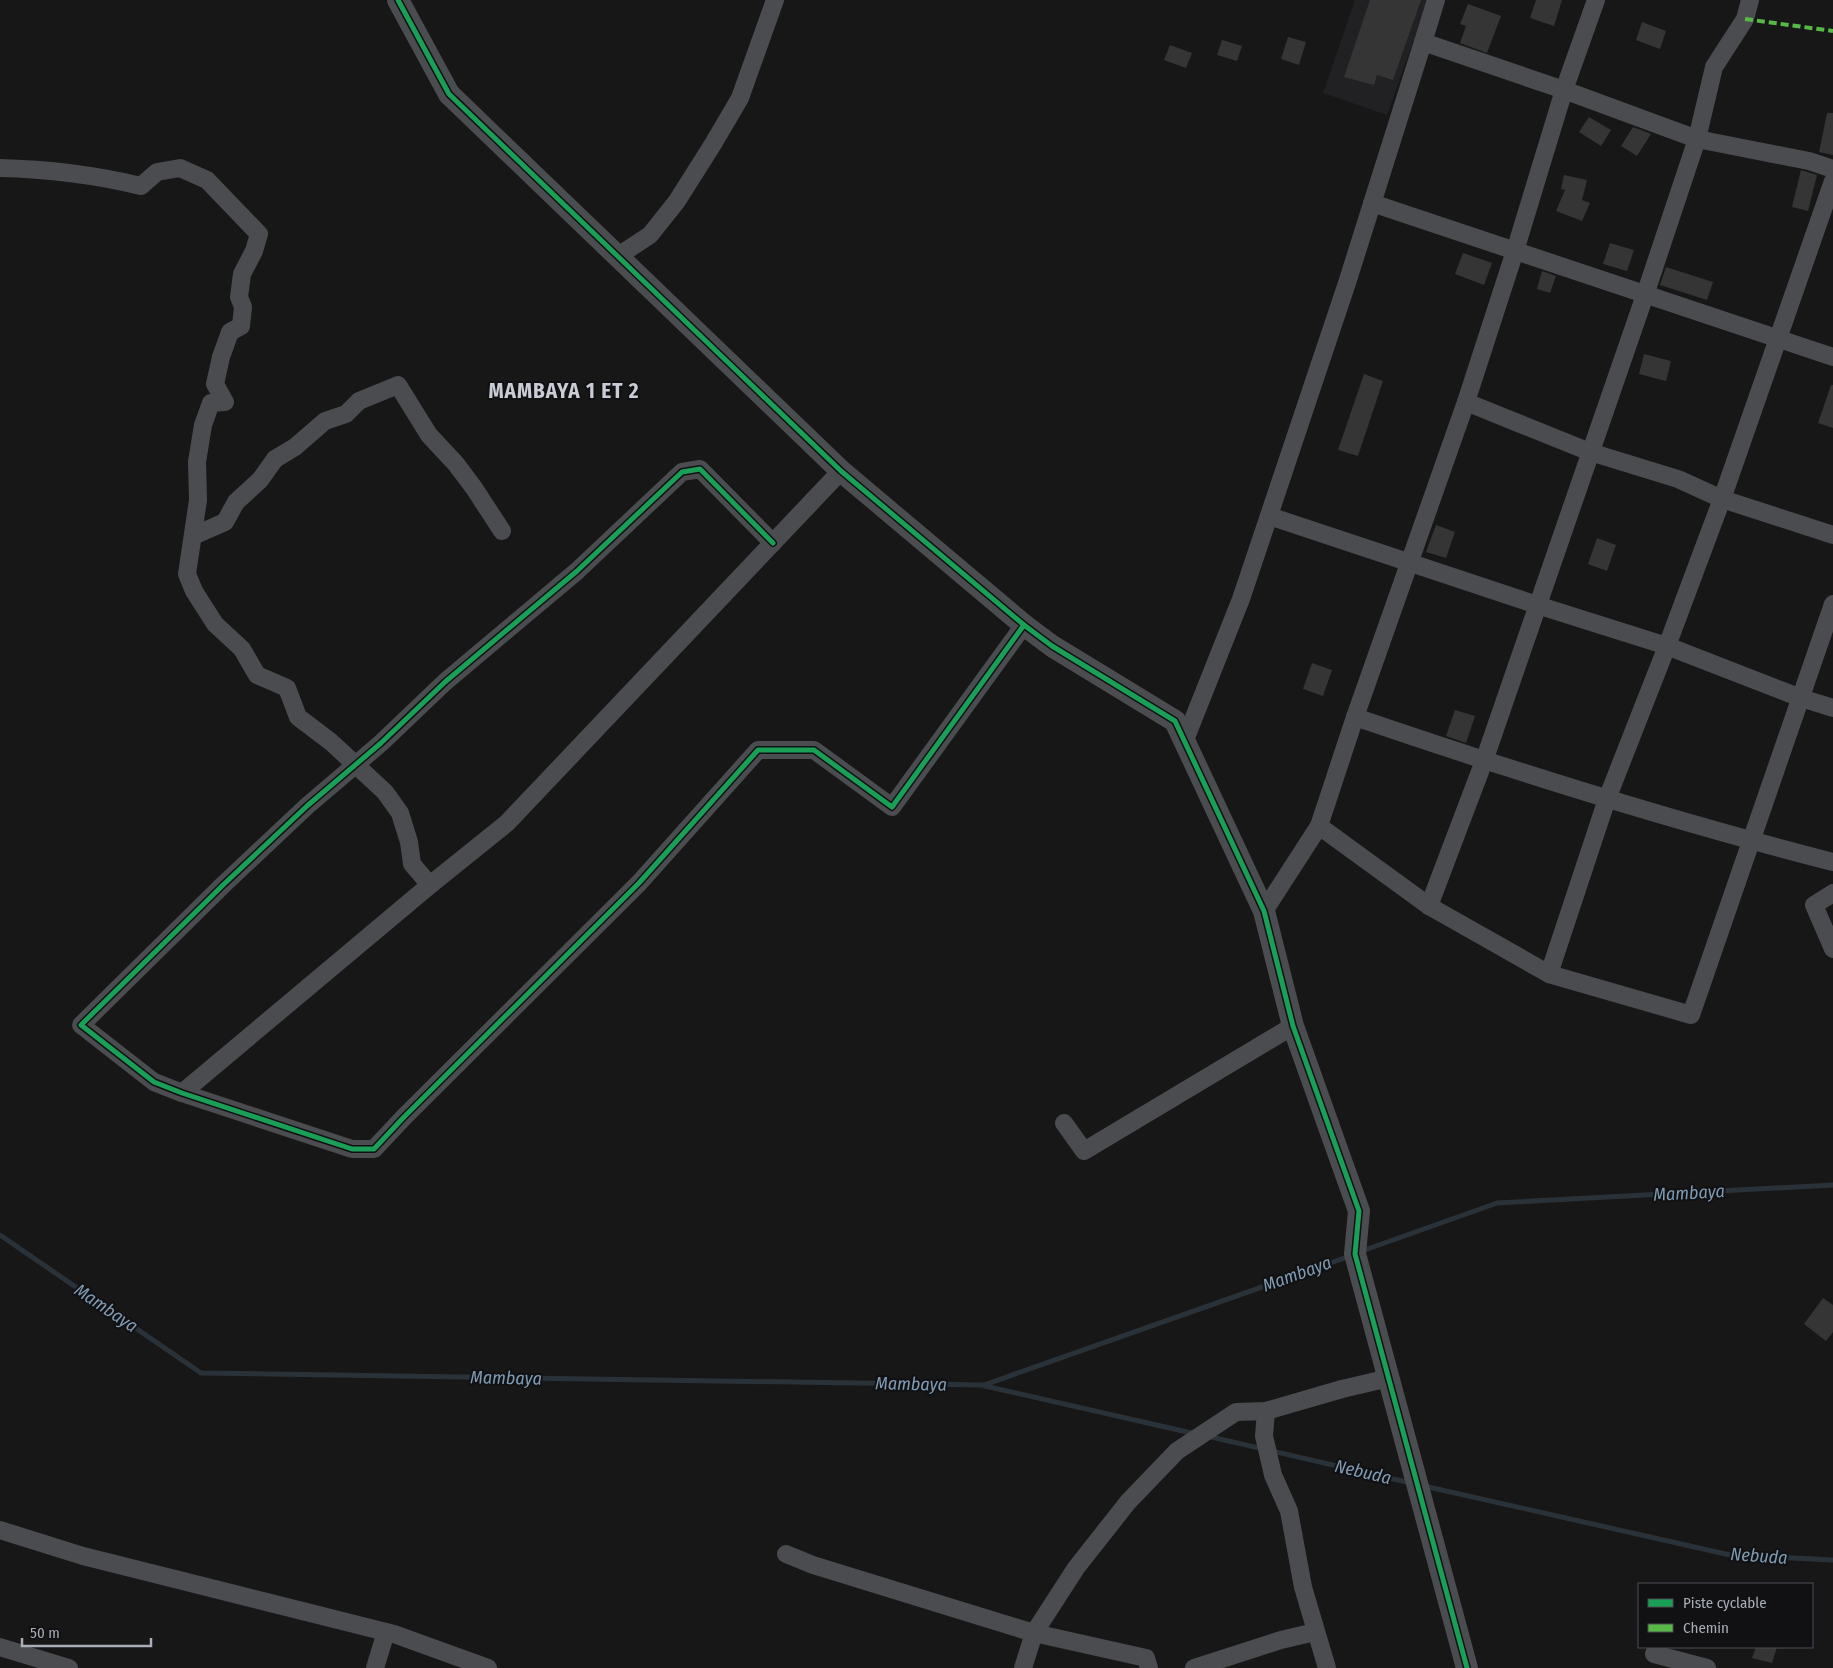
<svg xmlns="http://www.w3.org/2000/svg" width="1833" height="1668" viewBox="0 0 1833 1668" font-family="'Fira Sans Condensed',sans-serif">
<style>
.built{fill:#212123}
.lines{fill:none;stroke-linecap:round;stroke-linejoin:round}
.stream{stroke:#2a3239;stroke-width:5}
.building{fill:#353536}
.minor{stroke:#4b4c50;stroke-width:18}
.tertiary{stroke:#4b4c50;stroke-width:22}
.quiet{stroke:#58b947;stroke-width:4;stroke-dasharray:8 4;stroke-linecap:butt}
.cycleway-casing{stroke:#111113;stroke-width:8}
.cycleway{stroke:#1a9f57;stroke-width:5}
.labels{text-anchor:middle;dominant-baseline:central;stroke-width:4;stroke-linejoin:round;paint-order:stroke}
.water-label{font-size:18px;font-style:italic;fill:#7f9bb3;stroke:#111113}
.district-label{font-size:21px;font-weight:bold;letter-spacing:1px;fill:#c9ccd4;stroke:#111113}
</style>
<rect width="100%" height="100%" fill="#171717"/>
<polygon class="built" points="1355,0 1428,0 1387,115 1323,93"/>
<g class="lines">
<g class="stream">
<polyline points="0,1235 201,1373 984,1385 1350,1256"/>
<polyline points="1362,1251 1497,1203 1833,1185"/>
<polyline points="985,1386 1196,1434"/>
<polyline points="1207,1436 1411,1483"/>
<polyline points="1424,1486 1730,1555 1833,1560"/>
</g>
</g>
<g class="building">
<polygon points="1370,0 1421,0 1393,80 1377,75 1374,85 1344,77"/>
<polygon points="1536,0 1562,0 1554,26 1530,18"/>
<polygon points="1468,4 1501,16 1487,53 1460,43 1466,26 1460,24"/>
<polygon points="1642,22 1666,31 1660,49 1636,40"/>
<polygon points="1288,37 1306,42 1299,65 1281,59"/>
<polygon points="1222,40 1242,46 1237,61 1217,55"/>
<polygon points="1170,45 1192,53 1186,68 1164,60"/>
<polygon points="1827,113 1833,113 1833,155 1819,152"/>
<polygon points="1589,117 1611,130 1601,146 1579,132"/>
<polygon points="1633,127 1651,134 1637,156 1621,146"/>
<polygon points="1801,170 1817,175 1808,211 1792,207"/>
<polygon points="1564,175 1587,180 1582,200 1590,203 1582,221 1556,211 1565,190 1561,189"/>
<polygon points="1610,243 1634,250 1627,271 1603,264"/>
<polygon points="1463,253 1492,263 1484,285 1455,274"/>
<polygon points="1666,267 1713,282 1707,300 1660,285"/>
<polygon points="1542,271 1556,276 1550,293 1537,289"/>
<polygon points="1644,354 1671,361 1666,381 1639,374"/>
<polygon points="1364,374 1383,381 1358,456 1338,450"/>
<polygon points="1831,385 1833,385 1833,428 1818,423"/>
<polygon points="1436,525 1455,532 1446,558 1426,552"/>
<polygon points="1597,538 1616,545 1607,571 1588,564"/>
<polygon points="1312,663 1332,670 1323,696 1303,689"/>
<polygon points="1455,710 1475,716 1466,743 1446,736"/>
<polygon points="1823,1298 1833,1305 1833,1332 1826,1341 1804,1324"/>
<polygon points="1756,1647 1777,1647 1772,1663 1752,1658"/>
</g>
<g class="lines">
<g class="minor">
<polyline points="1596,0 1564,90 1697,139 1809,161 1833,169"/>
<path d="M0,168C47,169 95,175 141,186L157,172L180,168L207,180L259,234L254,251L242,274L239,297L243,307L241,326L230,332L221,357L215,384L225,402L211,403L203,425L197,462L198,500L187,574L194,591L215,624L242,649L257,675L287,688L298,717L331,742L385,792L400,813L409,842L412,864L430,885"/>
<polyline points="1372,203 1833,357"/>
<polyline points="618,256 650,235 677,201 713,144 740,98 775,0"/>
<polyline points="1466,402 1590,452 1678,479 1722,499 1833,535"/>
<polyline points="1269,516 1537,605 1667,646 1801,698 1833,708"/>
<polyline points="193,536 225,522 236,502 260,480 275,459 295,447 325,421 346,414 359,401 398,385 429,435 456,464 474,488 502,531"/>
<polyline points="773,543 700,469 682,472 577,571 445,682 381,743 307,806 223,885 81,1025 154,1082 182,1093 352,1149 374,1149 404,1117 639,883 758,750 814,750 892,807 1024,625"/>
<path d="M1355,717C1513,771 1672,821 1833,862"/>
<polyline points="1185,740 1241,599 1347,283 1423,42"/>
<polyline points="1319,826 1429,906 1549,974 1691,1015 1833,604"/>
<polyline points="1833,893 1814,905 1833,949"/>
<polyline points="1429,906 1484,761 1645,295 1697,139 1714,67 1745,19 1750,0"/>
<polyline points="1264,911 1319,826 1355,717 1466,402 1515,251 1564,90 1423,42 1436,0"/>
<polyline points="1549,974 1607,799 1667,646 1722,499 1833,181"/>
<polyline points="182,1093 430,885 507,823 841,471"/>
<polyline points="1064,1123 1084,1151 1293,1026"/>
<polyline points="1266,1411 1264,1436 1273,1475 1289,1511 1303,1587 1327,1668"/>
<polyline points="0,1530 83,1556 394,1634 488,1668"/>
<polyline points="786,1554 813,1565 1034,1633 1146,1658 1149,1668"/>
<polyline points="0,1647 69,1668"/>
<polyline points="1654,1654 1707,1668"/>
<polyline points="375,1668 386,1632"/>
<polyline points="1023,1668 1034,1633 1076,1568 1128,1502 1177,1451 1236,1412 1266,1411 1342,1389 1389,1378"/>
<polyline points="1194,1668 1281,1640 1315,1632"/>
</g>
<polyline class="tertiary" points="398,0 449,94 841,471 1024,625 1052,646 1175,721 1264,911 1293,1026 1359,1211 1355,1254 1467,1668"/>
<polyline class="quiet" points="1745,19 1833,31"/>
<defs>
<g id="cycleway">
<polyline points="398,0 449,94 841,471 1024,625 1052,646 1175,721 1264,911 1293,1026 1359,1211 1355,1254 1467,1668"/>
<polyline points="773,543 700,469 682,472 577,571 445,682 381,743 307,806 223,885 81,1025 154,1082 182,1093 352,1149 374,1149 404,1117 639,883 758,750 814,750 892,807 1024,625"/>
</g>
</defs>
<use href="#cycleway" class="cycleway-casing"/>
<use href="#cycleway" class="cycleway"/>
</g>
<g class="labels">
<g class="water-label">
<text transform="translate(1689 1193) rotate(-3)">Mambaya</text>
<text transform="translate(1297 1274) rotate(-20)">Mambaya</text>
<text transform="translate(106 1308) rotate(34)">Mambaya</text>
<text transform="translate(506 1378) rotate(1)">Mambaya</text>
<text transform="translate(911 1384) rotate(1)">Mambaya</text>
<text transform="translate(1363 1472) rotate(13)">Nebuda</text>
<text transform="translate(1759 1556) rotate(4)">Nebuda</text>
</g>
<g class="district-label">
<text x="564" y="391">MAMBAYA 1 ET 2</text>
</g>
</g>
<rect x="1638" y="1583" width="175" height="65" fill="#111113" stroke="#4d4f55"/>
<rect x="1648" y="1599" width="25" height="8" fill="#1a9f57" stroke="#4d4f55"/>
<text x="1683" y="1608" font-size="15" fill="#a8adb8">Piste cyclable</text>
<rect x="1648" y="1624" width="25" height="8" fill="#58b947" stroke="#4d4f55"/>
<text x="1683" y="1633" font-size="15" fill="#a8adb8">Chemin</text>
<path d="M22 1638v8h129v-8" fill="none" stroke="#a8adb8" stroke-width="2.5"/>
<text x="30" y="1638" font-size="15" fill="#a8adb8" stroke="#111113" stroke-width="4" paint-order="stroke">50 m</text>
</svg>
